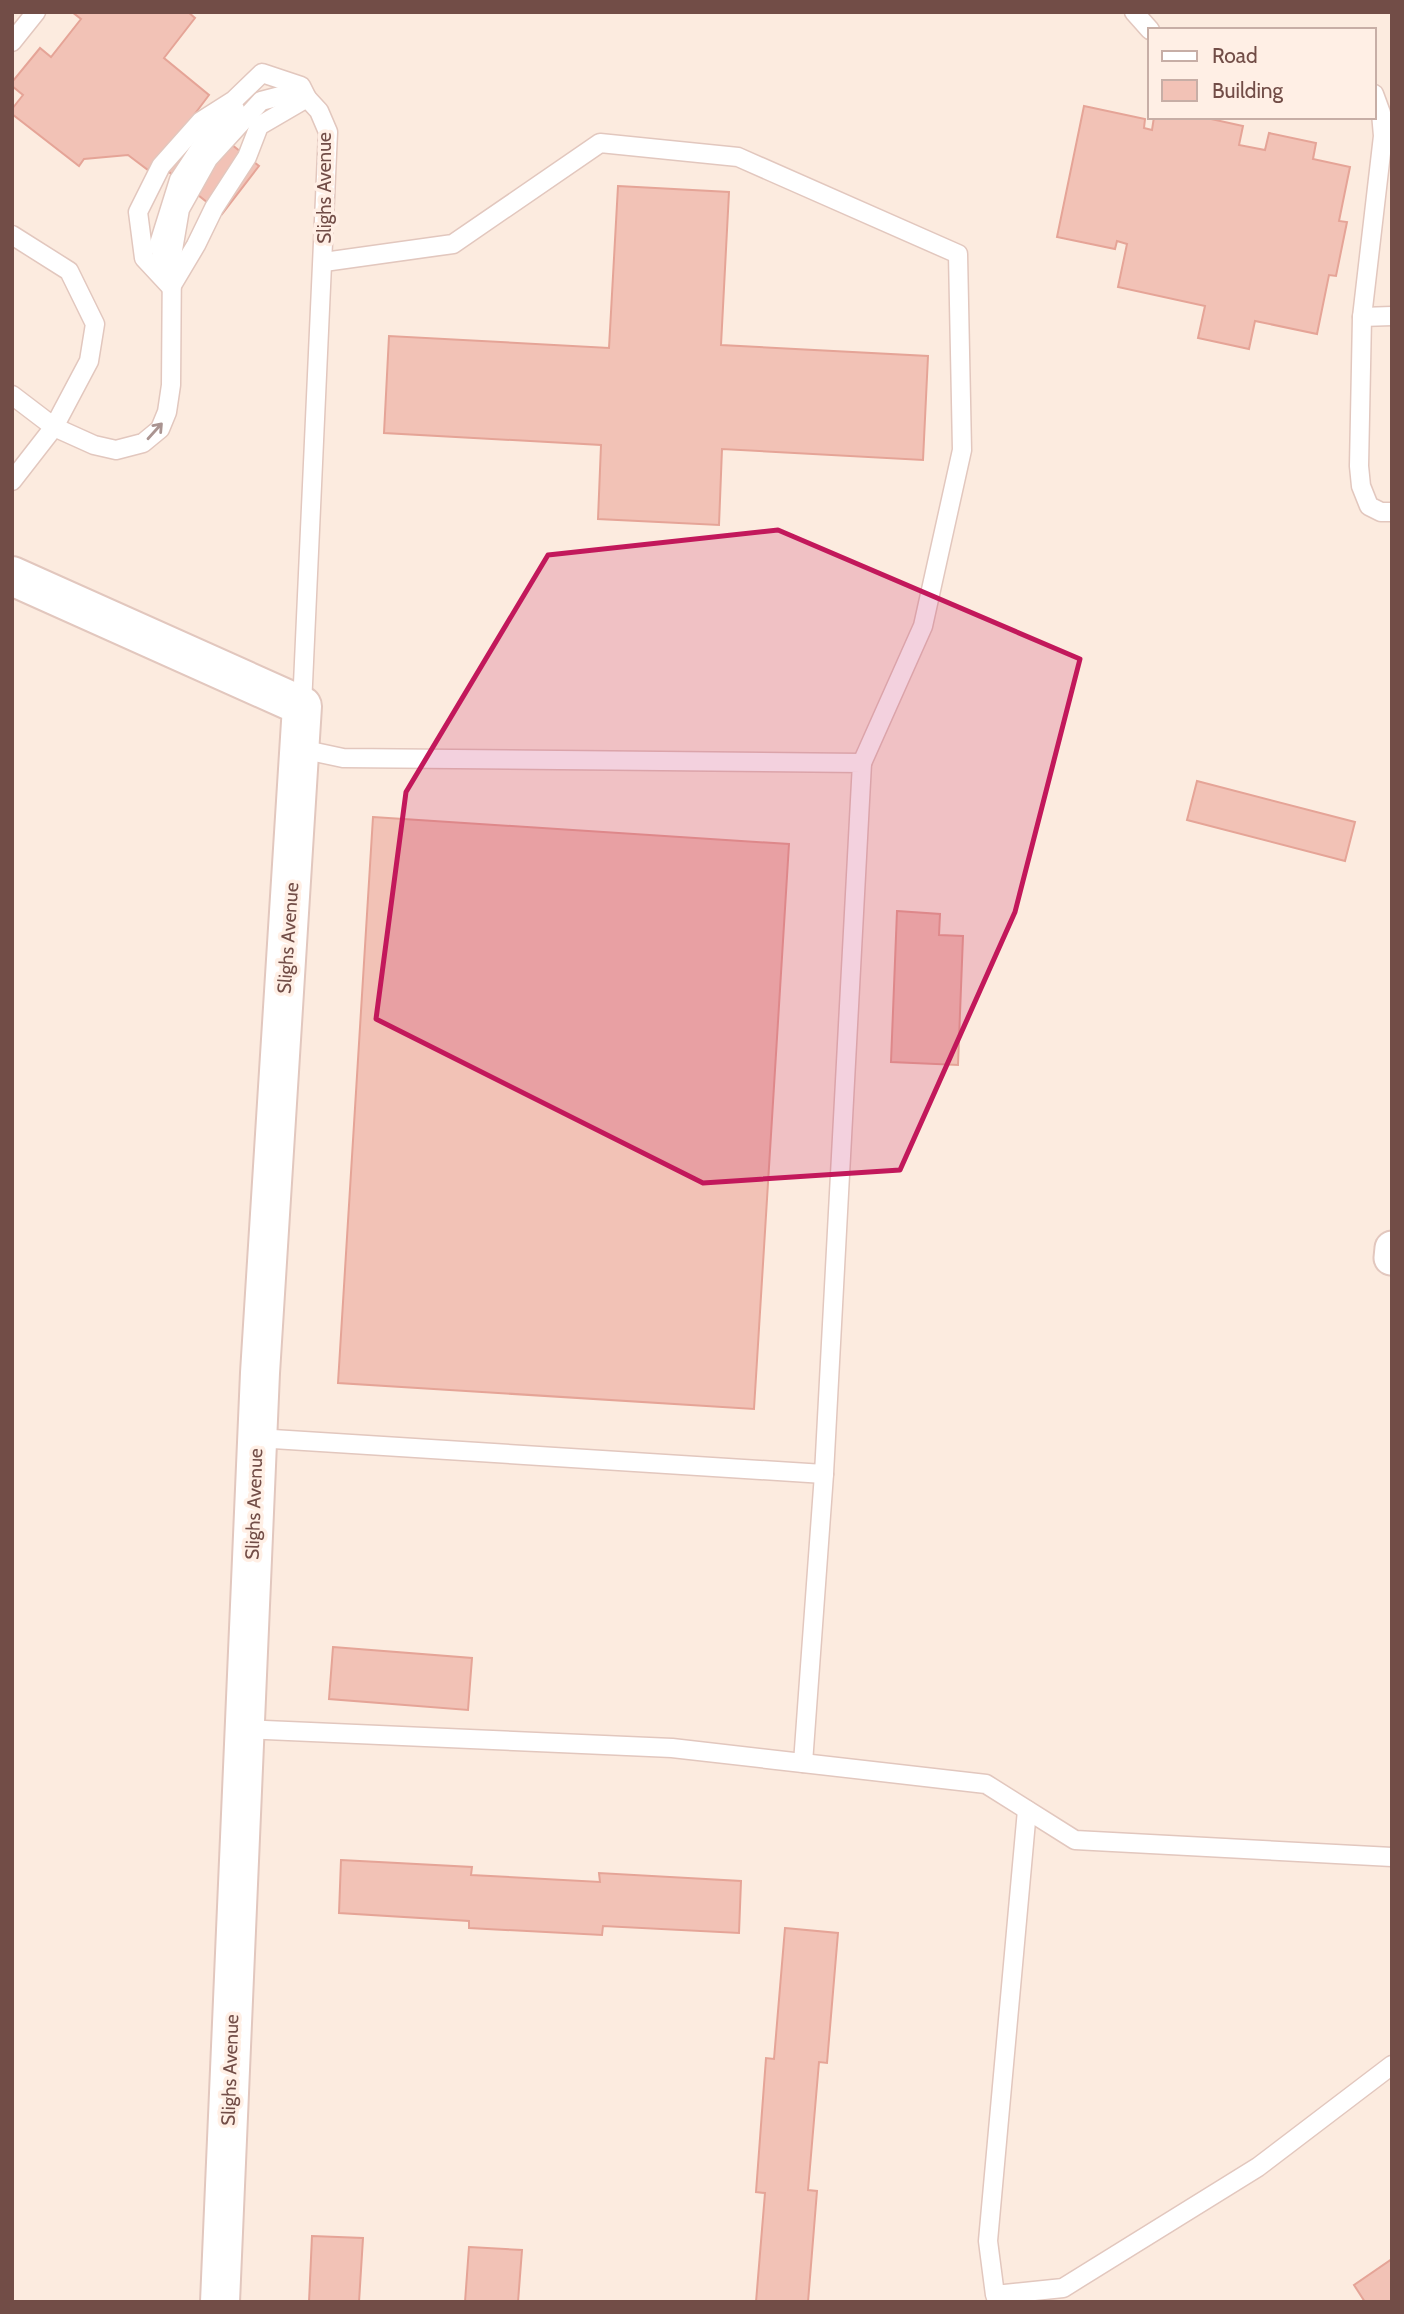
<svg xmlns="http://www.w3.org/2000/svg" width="1404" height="2314" viewBox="0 0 1404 2314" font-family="Cabin,sans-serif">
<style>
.building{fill:#f2c2b6;stroke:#e5a497;stroke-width:2}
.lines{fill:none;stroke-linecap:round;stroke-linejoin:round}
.service-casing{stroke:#e2c7be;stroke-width:21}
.minor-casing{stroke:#e2c7be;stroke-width:37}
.tertiary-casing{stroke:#e2c7be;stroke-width:42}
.service{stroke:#fff;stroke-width:18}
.minor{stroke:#fff;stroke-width:33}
.tertiary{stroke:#fff;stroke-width:38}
.oneway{stroke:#aa9491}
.marked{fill:#c2185b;fill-opacity:0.2;stroke:#c2185b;stroke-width:5;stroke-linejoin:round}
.labels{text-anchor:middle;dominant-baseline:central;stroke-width:7;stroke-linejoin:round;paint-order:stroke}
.street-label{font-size:19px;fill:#724d47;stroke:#ffefe5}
</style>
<rect width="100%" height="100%" fill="#fcebdf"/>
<g class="building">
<polygon points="72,12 188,12 195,18 164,58 209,95 194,115 259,166 222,214 155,161 148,170 128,155 84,159 79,166 12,114 12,109 23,95 12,86 12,82 40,48 51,57 81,19"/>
<polygon points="1084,106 1145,119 1144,128 1152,130 1154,117 1202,117 1243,126 1239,145 1265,150 1269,133 1316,143 1313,159 1350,167 1339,221 1347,222 1336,276 1329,275 1317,334 1255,321 1249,349 1198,338 1205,306 1118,287 1127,244 1117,241 1115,249 1057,237"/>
<polygon points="618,186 729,192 721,345 928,356 923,460 722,449 719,525 598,519 601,445 384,433 389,336 609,348"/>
<polygon points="1197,781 1355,822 1345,861 1187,820"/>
<polygon points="373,817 789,844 754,1409 338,1383"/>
<polygon points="897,911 940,914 939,935 963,936 958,1065 891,1062"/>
<polygon points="333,1647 472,1658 468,1710 329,1699"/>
<polygon points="341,1860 472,1867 471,1875 600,1882 599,1873 741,1881 739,1933 603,1926 602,1935 469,1928 469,1921 339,1913"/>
<polygon points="785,1928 838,1933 827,2063 819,2062 808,2190 817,2191 808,2302 756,2302 765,2193 756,2192 766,2058 774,2059"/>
<polygon points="312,2236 363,2238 359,2302 309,2302"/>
<polygon points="469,2247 522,2250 518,2302 465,2302"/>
<polygon points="1392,2259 1392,2302 1365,2302 1354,2285"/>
</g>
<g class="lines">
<defs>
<g id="service">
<polyline points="1134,12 1150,30"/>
<polyline points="12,42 36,12"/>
<polygon points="262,73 301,86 307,98 259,126 247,157 214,208 196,245 171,287 144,258 138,212 161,166 201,121 234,100"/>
<polyline points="12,235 69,271 95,324 89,361 54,427 12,395"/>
<polyline points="324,262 453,244 600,143 738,157 958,254 962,450 923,626 862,763"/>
<polyline points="166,270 159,244 179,180 212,130 235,109"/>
<polyline points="1392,316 1362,317 1359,466 1361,486 1369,506 1381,512 1392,512"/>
<polyline points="1362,317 1383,136 1381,113 1374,94"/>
<polyline points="12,481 54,427 94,445 116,450 143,443 160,429 167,412 171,385 172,256 180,209 208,159 261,101 284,95 307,98 319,111 328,132 302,706"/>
<polyline points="257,1438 824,1474 862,763 343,758 301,749"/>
<polyline points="244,1729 672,1748 986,1784 1075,1840 1392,1857"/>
<polyline points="803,1763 824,1474"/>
<polyline points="1027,1810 988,2241 995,2295 1063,2288 1258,2167 1392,2065"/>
</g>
<polyline id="minor" points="1391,1258 1392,1248"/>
<polyline id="tertiary" points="12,576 302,706 260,1373 220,2302"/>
</defs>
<use href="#service" class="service-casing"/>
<use href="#minor" class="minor-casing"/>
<use href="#tertiary" class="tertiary-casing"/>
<use href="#service" class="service"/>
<use href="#minor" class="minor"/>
<use href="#tertiary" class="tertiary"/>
</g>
<defs><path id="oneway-shaft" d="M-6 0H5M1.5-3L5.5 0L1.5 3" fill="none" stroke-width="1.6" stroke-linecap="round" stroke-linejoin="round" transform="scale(1.75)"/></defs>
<use class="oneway" href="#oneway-shaft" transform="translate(155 431) rotate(-48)"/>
<path class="marked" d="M778,530L1080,659L1015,912L900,1170L703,1183L376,1019L406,792L548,555Z"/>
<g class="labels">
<g class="street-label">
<text transform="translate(324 188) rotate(-90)">Slighs Avenue</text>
<text transform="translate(288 938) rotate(-86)">Slighs Avenue</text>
<text transform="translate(254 1504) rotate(-88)">Slighs Avenue</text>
<text transform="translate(230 2070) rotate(-88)">Slighs Avenue</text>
</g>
</g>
<rect width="1404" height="2314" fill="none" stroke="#724d47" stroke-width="28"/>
<rect x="1148" y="28" width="228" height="91" fill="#ffefe5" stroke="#c7aea6" stroke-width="2"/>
<rect x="1162" y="51" width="35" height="10" fill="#ffffff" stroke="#c7aea6" stroke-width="2"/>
<text x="1212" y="63" font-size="21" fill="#724d47">Road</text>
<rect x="1162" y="80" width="35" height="21" fill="#f2c2b6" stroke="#c7aea6" stroke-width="2"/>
<text x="1212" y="98" font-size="21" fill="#724d47">Building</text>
</svg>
